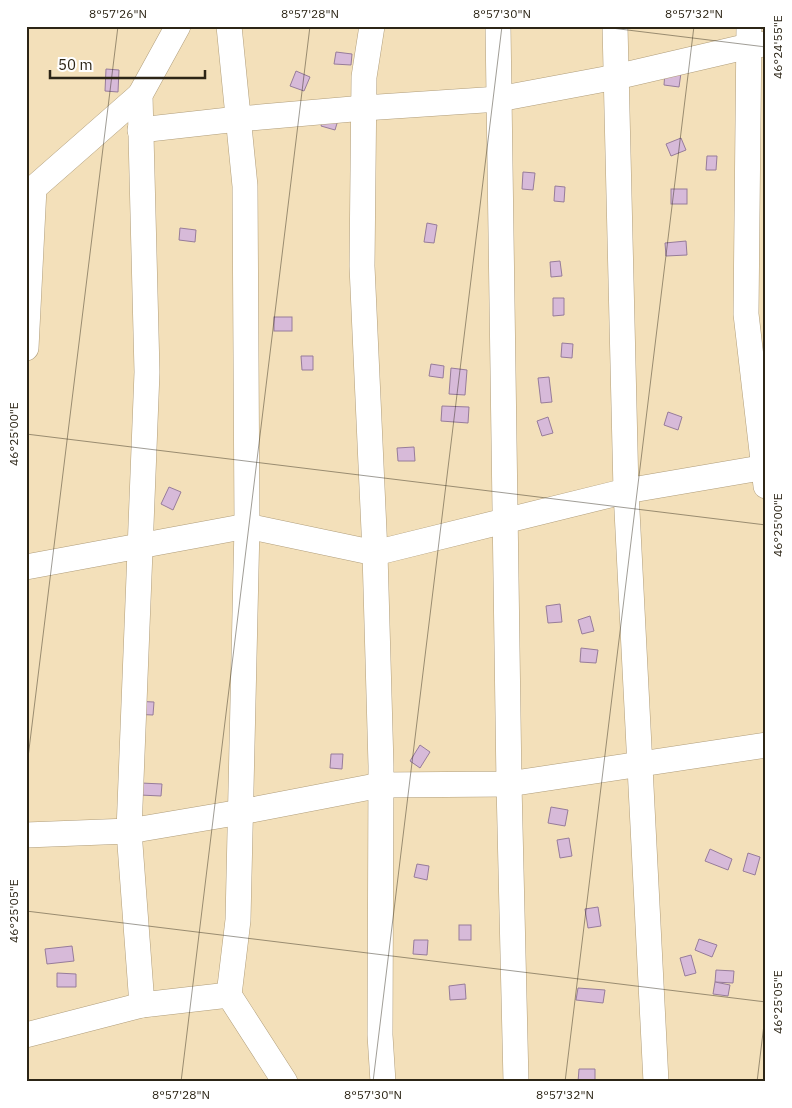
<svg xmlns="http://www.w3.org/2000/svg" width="792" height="1108" viewBox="0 0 792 1108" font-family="'IBM Plex Sans',sans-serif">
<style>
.building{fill:#d7bad9;stroke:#977c9a}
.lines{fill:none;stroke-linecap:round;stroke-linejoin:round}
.street-casing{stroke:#b09d7a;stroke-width:26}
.street{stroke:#fff;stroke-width:25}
.ticks{fill:none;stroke:#2c2516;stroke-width:1;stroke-opacity:0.45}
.neatline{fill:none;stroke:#2c2516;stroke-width:2}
.ticks-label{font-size:12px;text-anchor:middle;fill:#2c2516}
</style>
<rect width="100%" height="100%" fill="#f3e0ba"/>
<g class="building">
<polygon points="336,52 352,54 351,65 334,64"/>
<polygon points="106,69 119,70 118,92 105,91"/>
<polygon points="296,71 310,77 304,91 290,86"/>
<polygon points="665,72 681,73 679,87 664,85"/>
<polygon points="324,116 338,120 335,130 321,126"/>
<polygon points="681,138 686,150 671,156 666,144"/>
<polygon points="707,156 717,156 716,170 706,170"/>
<polygon points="523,172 535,173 533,190 522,189"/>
<polygon points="555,186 565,187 564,202 554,201"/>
<rect x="671" y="189" width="16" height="15"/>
<polygon points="427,223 437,225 434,243 424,242"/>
<polygon points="180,228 196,230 195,242 179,240"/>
<polygon points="686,241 687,255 666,256 665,243"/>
<polygon points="560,261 562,276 551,277 550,262"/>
<polygon points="553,298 564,298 564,315 553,316"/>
<rect x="274" y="317" width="18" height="14"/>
<polygon points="562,343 573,344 572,358 561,357"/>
<polygon points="301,356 313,356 313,370 302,370"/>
<polygon points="431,364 444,366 443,378 429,376"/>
<polygon points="451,368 467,370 465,395 449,394"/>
<polygon points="549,377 552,402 541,403 538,378"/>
<polygon points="442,406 469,407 468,423 441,421"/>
<polygon points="668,412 682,417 678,430 664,425"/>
<polygon points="548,417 553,433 542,436 537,421"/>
<polygon points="414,447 415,461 398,461 397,448"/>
<polygon points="169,487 181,492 173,510 161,504"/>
<polygon points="560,604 562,622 548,623 546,606"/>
<polygon points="590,616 594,631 582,634 578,620"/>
<polygon points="581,648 598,650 596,663 580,662"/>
<polygon points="131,701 154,702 153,715 130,714"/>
<polygon points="420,745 430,752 420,768 410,761"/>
<polygon points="331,754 343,754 342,769 330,768"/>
<polygon points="141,783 162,784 161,796 140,795"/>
<polygon points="551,807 568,810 565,826 548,823"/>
<polygon points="569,838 572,856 560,858 557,840"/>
<polygon points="710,849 732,859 728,870 705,861"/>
<polygon points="748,853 760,857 755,875 743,871"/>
<polygon points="417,864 429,866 427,880 414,877"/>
<polygon points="598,907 601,926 588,928 585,909"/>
<rect x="459" y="925" width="12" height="15"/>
<polygon points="699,939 717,945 712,957 695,950"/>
<polygon points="414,940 428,940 427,955 413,954"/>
<polygon points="72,946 74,961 47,964 45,949"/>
<polygon points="691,955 696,973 685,976 680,958"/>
<polygon points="716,970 734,971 733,983 715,982"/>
<polygon points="57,973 76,974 76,987 57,987"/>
<polygon points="715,982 730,985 728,996 713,994"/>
<polygon points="465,984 466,999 450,1000 449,986"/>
<polygon points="578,988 605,990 603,1003 576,1000"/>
<polygon points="579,1069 595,1069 595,1082 578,1082"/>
</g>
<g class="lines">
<defs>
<g id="street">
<polyline points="178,26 140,95 147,372 129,831 142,1005 229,995"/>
<polyline points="229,26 245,186 247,526 238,920 229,995 285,1082"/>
<polyline points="372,26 364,77 362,266 375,553 381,766 380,1035 383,1082"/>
<polyline points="498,26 509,784 516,1082"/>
<polyline points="615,26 626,491 656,1082"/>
<polyline points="749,26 746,314 766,486"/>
<polyline points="140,130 238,119 364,108 499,99 616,77 749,46 766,44"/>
<polyline points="26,348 34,188 140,95"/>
<polyline points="26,567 247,526 375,553 626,491 766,467"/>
<polyline points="26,835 129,831 241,812 381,785 509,784 766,745"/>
<polyline points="26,1035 142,1005"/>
</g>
</defs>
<use href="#street" class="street-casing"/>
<use href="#street" class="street"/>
</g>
<path class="ticks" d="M595,26L766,47M26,434L766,525M26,774L118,26M26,911L766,1002M181,1082L310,26M373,1082L502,26M565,1082L694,26M757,1082L766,1008"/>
<rect width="792" height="1108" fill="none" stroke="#ffffff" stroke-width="55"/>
<path d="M50 70v8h155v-8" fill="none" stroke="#2c2516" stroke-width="2.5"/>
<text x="58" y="70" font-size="15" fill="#2c2516" stroke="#ffffff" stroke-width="4" paint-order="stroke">50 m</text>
<rect x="28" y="28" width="736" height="1052" class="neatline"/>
<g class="ticks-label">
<text x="118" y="18">8°57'26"N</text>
<text x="310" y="18">8°57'28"N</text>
<text x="502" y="18">8°57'30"N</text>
<text x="694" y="18">8°57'32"N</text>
<text transform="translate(778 47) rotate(-90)" y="4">46°24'55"E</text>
<text transform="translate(14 434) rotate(-90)" y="4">46°25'00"E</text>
<text transform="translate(778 525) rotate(-90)" y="4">46°25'00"E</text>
<text transform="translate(14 911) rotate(-90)" y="4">46°25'05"E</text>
<text transform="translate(778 1002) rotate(-90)" y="4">46°25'05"E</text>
<text x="181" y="1099">8°57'28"N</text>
<text x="373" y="1099">8°57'30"N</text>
<text x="565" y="1099">8°57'32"N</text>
</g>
</svg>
